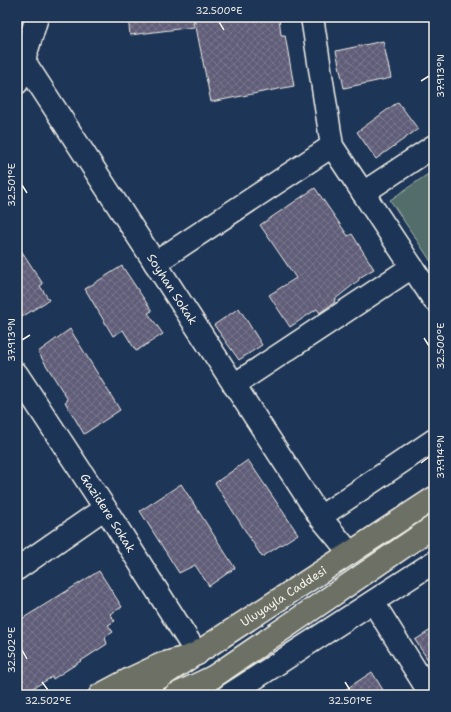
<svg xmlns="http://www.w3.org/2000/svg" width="451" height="712" viewBox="0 0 451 712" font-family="'Shantell Sans',sans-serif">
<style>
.green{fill:#526e6b;stroke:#a3b0aa}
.building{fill:url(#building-cross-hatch);stroke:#f4f1e8}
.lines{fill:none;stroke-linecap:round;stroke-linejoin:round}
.minor-casing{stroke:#f4f1e8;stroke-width:25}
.major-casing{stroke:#f4f1e8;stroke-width:25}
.highway-casing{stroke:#f4f1e8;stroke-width:25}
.minor{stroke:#1d3557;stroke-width:22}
.major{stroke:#6c7065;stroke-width:22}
.highway{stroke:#6c7065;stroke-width:22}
.ticks{fill:none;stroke:#f4f1e8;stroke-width:1.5}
.labels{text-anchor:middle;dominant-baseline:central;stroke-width:3;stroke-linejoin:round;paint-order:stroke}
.street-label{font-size:12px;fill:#f4f1e8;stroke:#1d3557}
.neatline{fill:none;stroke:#f4f1e8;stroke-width:1.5}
.ticks-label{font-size:10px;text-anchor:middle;fill:#f4f1e8}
</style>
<defs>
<pattern id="building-cross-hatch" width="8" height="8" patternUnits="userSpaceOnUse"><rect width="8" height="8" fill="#615d79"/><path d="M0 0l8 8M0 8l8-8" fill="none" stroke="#78758c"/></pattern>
</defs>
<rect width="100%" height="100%" fill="#1d3557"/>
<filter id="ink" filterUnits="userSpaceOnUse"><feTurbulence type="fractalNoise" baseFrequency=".025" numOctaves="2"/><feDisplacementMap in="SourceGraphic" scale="8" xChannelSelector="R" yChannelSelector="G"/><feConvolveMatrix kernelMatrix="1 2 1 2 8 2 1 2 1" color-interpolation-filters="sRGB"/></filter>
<g filter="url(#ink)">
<polygon class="green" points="434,170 434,261 432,263 390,200"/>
<g class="building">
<polygon points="128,17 193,17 194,27 130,35"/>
<polygon points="194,17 279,17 281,35 285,35 294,86 211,102"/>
<polygon points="383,41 391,78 344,88 336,51"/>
<polygon points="398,102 418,129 376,159 357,132"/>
<polygon points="315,188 348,236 352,234 374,269 359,278 359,280 334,300 335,302 321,312 320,313 317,309 290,327 269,295 296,278 260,225"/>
<polygon points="17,244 43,284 40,286 49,300 17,320"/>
<polygon points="122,266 152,311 148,313 163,334 136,351 123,330 113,336 85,289"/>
<polygon points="239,308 262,345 239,360 214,325"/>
<polygon points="70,329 120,410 84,434 65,402 68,400 38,352"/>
<polygon points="248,460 298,534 262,557 215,483"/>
<polygon points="181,484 235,568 209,586 195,565 179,573 140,511"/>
<polygon points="99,571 122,607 110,614 115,621 108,625 113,632 105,637 107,644 53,679 52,677 21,695 17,695 17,622"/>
<polygon points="434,628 434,669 415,640"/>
<polygon points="372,672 386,695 337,695"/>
</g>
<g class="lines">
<defs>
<g id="minor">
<polyline points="312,17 332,146 434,300"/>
<path id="s1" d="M24,61L320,517"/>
<polyline points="17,83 37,17"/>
<polyline points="363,193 434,146"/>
<polyline points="155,263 332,146"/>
<path id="s2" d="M17,374L105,508L197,654"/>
<polyline points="234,385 412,267"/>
<polyline points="350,553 320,517 434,440"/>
<polyline points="17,569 105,508"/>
<polyline points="373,602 431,695"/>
<polyline points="229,695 434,562"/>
</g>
<g id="major">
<path id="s3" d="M133,695L434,498"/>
<polyline points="175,695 213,677 434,526"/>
</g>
<g id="highway">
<polyline points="100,695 130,679 162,664 197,654"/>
<polyline points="195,695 213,677"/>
</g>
</defs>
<use href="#minor" class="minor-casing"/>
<use href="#major" class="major-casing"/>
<use href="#highway" class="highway-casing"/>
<use href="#minor" class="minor"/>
<use href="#major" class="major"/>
<use href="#highway" class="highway"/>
</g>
</g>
<path class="ticks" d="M219,22L224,30M421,81L429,76M22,185L27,193M424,338L429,346M22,340L30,335M421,463L429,457M22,650L27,659M42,682L48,690M345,682L350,690"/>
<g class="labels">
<g class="street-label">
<text stroke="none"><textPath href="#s1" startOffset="272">Soyhan Sokak</textPath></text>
<text stroke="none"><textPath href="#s2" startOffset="166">Gazidere Sokak</textPath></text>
<text stroke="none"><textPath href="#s3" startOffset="180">Uluyayla Caddesi</textPath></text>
</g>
</g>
<rect width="451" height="712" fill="none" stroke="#1d3557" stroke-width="44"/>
<rect x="22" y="22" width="407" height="668" class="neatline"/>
<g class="ticks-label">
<text x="219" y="14">32.500°E</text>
<text transform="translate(440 76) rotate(-90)" y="4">37.913°N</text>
<text transform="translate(11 185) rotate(-90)" y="4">32.501°E</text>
<text transform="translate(11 340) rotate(-90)" y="4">37.913°N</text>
<text transform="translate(440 346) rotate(-90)" y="4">32.500°E</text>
<text transform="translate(440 457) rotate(-90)" y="4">37.914°N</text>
<text transform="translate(11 650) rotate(-90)" y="4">32.502°E</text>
<text x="48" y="704">32.502°E</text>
<text x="350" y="704">32.501°E</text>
</g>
</svg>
